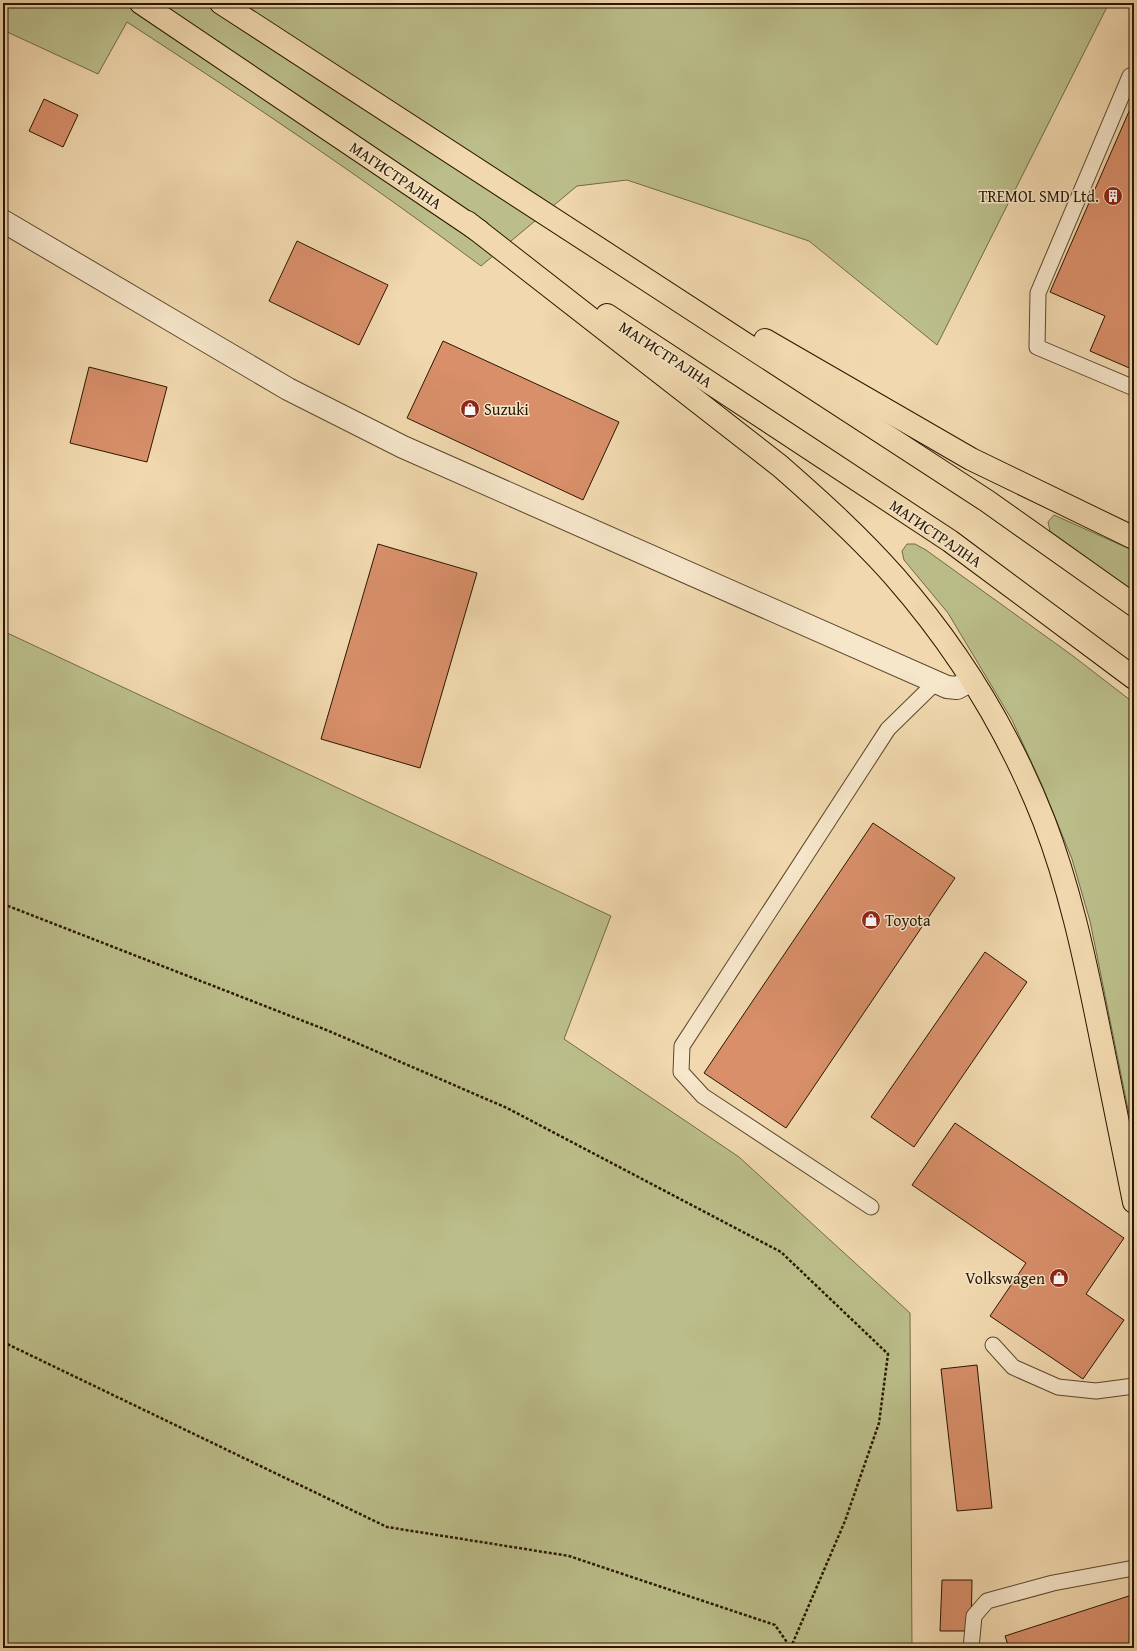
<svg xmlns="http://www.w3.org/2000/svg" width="1137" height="1651" viewBox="0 0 1137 1651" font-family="'Gentium Book Plus',serif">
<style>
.green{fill:#bbbe8a;stroke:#726a45}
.building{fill:#d88f6a;stroke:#2a1700}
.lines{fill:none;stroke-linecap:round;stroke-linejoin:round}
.lane-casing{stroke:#5c472c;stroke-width:17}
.street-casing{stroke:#5c472c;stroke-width:24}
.primary-casing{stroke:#2a1700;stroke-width:24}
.path{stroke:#2a1700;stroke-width:2.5;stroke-dasharray:3 2;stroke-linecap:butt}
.lane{stroke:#f6e6ca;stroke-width:15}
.street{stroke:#f6e6ca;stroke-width:22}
.primary{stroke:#f1d8ae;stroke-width:22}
.labels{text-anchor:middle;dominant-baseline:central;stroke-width:3;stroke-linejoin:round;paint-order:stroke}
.street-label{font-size:16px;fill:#2a1700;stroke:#f6e6ca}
.poi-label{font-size:16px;fill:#2a1700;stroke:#f6e6ca;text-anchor:end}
</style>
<rect width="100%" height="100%" fill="#f1d8ae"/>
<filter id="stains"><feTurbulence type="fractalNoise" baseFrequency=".005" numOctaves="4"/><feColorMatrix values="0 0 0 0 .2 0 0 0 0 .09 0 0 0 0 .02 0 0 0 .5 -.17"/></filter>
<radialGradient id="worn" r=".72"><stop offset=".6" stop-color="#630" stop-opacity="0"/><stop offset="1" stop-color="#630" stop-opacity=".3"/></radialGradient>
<g class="green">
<path d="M3,3H1109L937,345L809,241L627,180L577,186L481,266C366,180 247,100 127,22L98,74L3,30Z"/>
<polygon points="1054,515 1134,551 1134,592 1050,531 1048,522"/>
<polygon points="907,544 915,544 926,550 1073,656 1134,703 1134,1139 1090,921 1072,859 1042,785 1012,720 948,613 904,560 902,551"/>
<polygon points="3,631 611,916 564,1039 739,1157 910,1313 912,1648 3,1648"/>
</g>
<g class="building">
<polygon points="44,99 78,115 63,147 29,131"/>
<polygon points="1134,100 1134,370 1090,351 1105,316 1050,292"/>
<polygon points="297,241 388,285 359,345 269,301"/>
<polygon points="443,341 619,422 583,500 407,418"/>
<polygon points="89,367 167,387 147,462 70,443"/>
<polygon points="378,544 477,573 420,768 321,739"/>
<polygon points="873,823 955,878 786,1128 704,1073"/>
<polygon points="985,952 1027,982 914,1147 871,1117"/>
<polygon points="955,1123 1124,1238 1086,1294 1124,1320 1083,1379 990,1316 1026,1263 912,1185"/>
<polygon points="977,1365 992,1508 957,1511 941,1369"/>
<polygon points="942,1580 972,1580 971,1631 940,1631"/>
<polygon points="1132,1595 1134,1600 1134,1648 1009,1648 1005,1636"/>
</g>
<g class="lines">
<defs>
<g id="lane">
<polyline points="1134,77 1130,76 1038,293 1037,347 1134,388"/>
<polyline points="871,1207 703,1096 681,1072 682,1046 888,729 936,682"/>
<polyline points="993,1345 1013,1367 1058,1387 1096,1391 1134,1386"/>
<polyline points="971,1648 974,1616 987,1601 1053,1583 1134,1568"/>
</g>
<polyline id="street" points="3,221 288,389 403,447 947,687 957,688 972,680"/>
<g id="primary">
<polyline points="141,3 479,231"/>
<polyline points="221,3 987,501 1134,605"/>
<path d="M467,222L780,466C820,501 860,537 895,577C958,649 1009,732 1044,821C1069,886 1084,955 1098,1024C1110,1083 1122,1142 1134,1202"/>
<polyline points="607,315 950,541 1134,678"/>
<polyline points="765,340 971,459 1134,538"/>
</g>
</defs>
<use href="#lane" class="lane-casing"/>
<use href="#street" class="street-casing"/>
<use href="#primary" class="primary-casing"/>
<g class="path">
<polyline points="3,904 329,1031 507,1108 781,1252 888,1354 879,1423 845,1521 791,1647"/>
<polyline points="3,1342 387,1527 569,1556 775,1625 791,1648"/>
</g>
<use href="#lane" class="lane"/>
<use href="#street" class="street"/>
<use href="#primary" class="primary"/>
</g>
<defs>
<symbol id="building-disc" viewBox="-11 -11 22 22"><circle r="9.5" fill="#8f2418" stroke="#f6e6ca"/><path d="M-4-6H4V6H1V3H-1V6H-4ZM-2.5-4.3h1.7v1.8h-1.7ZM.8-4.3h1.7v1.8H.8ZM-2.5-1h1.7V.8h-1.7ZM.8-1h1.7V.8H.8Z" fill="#fff"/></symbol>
<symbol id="shop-disc" viewBox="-11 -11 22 22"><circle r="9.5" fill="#8f2418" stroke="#f6e6ca"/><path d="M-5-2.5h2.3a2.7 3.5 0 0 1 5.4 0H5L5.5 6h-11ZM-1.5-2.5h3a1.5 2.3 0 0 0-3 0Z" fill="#fff"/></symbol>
</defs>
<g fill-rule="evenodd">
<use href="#building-disc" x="1102" y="185" width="22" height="22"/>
<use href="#shop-disc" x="459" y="398" width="22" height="22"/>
<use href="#shop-disc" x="860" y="909" width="22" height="22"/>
<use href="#shop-disc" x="1048" y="1267" width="22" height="22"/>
</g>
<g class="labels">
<g class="street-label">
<text transform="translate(396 175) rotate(34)">МАГИСТРАЛНА</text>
<text transform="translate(666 354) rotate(33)">МАГИСТРАЛНА</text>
<text transform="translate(936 533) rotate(34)">МАГИСТРАЛНА</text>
</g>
<g class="poi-label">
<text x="1099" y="196">TREMOL SMD Ltd.</text>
<text x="484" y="409" text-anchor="start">Suzuki</text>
<text x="885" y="920" text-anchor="start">Toyota</text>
<text x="1045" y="1278">Volkswagen</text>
</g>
</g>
<rect width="1137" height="1651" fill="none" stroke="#f1d8ae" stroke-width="16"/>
<rect x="4" y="4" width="1129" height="1643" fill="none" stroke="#2a1700" stroke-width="2"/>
<rect x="8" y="8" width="1121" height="1635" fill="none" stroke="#2a1700"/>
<rect width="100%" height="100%" filter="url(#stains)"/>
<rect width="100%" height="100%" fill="url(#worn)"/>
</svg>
